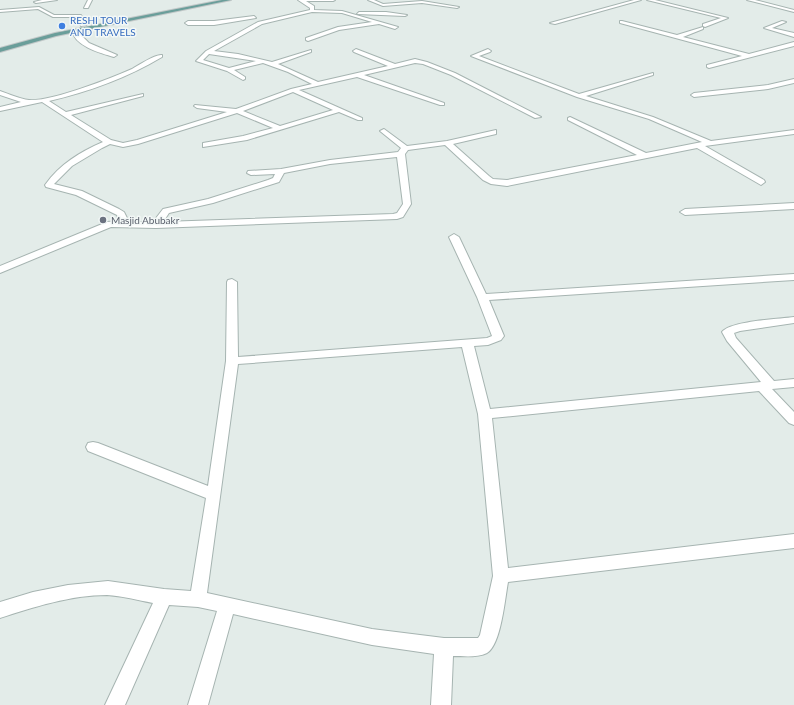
<svg xmlns="http://www.w3.org/2000/svg" width="794" height="705" viewBox="0 0 794 705" font-family="Lato,sans-serif">
<style>
.lines{fill:none;stroke-linecap:round;stroke-linejoin:round}
.minor-casing{stroke:#a6b4b1;stroke-width:2}
.major-casing{stroke:#c2c8c8;stroke-width:2}
.minor{fill:#fff;fill-rule:evenodd}
.major{fill:#6a9e9a;fill-rule:evenodd}
.shop-dot{fill:#3f7fe0;stroke:#f3f8f7;stroke-width:1.5}
.worship-dot{fill:#6b7280;stroke:#f3f8f7;stroke-width:1.5}
.labels{text-anchor:middle;dominant-baseline:central;stroke-width:3;stroke-linejoin:round;paint-order:stroke}
.far-shop-label{font-size:10px;fill:#366cbe;stroke:#f3f8f7;text-anchor:start}
.far-worship-label{font-size:10px;fill:#5b616d;stroke:#f3f8f7;text-anchor:start}
</style>
<rect width="100%" height="100%" fill="#e3ece9"/>
<g class="lines">
<defs>
<g id="minor">
<polygon points="42,0 57,0 36,3 34,2"/>
<polygon points="88,0 92,0 88,8 84,8"/>
<path d="M298,0H335L333,1H306L314,6V10L342,11L398,27L395,29L379,24L339,30L308,41L306,40V38L338,27L372,22L342,13L312,12L262,24L214,51L238,54L272,62L311,50V52L278,64L318,82L388,66L354,52L353,51L356,49L395,64L415,59L427,62L455,73L541,117L535,118L451,75L423,64L415,63L364,75L444,103V105H440L357,77L299,90L362,118V120H358L339,112L247,140L203,147V143L243,136L273,128L237,113L138,144L123,147L110,144L102,148L72,166L54,184L82,191L119,209L124,212L129,222H153L163,209L208,199L268,180L273,178L275,174L251,175L247,173L248,171L281,169L330,160L398,152L401,148L380,131L384,129L407,146L447,141L496,130V134L453,144L489,176L493,179L507,180L637,155L568,120V118L570,117L646,153L702,142L649,119L577,97L471,56L488,49L491,51L490,52L479,56L579,94L653,73V75L586,96L653,117L711,141L794,130V134L705,146L764,180L765,182L761,185L697,148L507,186L491,184L483,180L445,145L408,150L405,154L411,204L403,217L397,219L156,228L111,227L0,273V266L107,222L119,221L117,215L76,195L46,187L45,185C60,164 80,152 103,142L42,102L0,111V107L21,102L0,95V91C9,94 20,99 29,100C50,102 112,78 132,69C139,65 155,54 162,55V57C127,78 88,92 49,101L66,112L143,94V96L71,115L111,140L123,143L137,140L227,112L197,108L194,106L195,105L236,109L291,89L312,84L288,72L263,63L234,70L245,77V79L243,80L227,71L196,61L206,51L258,22L310,10V8ZM209,54L256,61L229,68L203,60ZM293,92L333,110L280,126L243,111ZM397,157L403,204L397,213L393,214L163,222L169,213L213,203L279,182L284,173L330,164Z"/>
<polygon points="368,0 374,0 383,4 422,1 459,7 457,8 422,3 383,6"/>
<polygon points="634,0 641,0 555,24 550,23"/>
<polygon points="647,0 655,0 728,18 705,27 703,26 703,24 721,18"/>
<polygon points="747,0 755,0 794,10 794,12"/>
<polygon points="39,7 54,15 81,15 86,25 81,26 77,17 53,17 38,9 0,12 0,10"/>
<polygon points="359,12 386,12 407,15 405,16 357,14"/>
<polygon points="254,16 256,18 214,25 188,25 185,23 188,21 214,21"/>
<polygon points="622,21 677,35 703,27 703,29 683,37 749,54 794,42 794,46 709,68 707,67 707,65 742,56 620,23 620,21"/>
<polygon points="782,21 786,22 772,28 794,33 794,37 764,28"/>
<path d="M72,30H76L89,43L117,55L114,57C100,53 74,46 72,30Z"/>
<polygon points="794,79 794,83 768,89 694,97 691,95 694,93 768,85"/>
<polygon points="794,203 794,209 685,215 680,212 685,209"/>
<path d="M454,234L459,237L486,294L794,274V280L489,300L504,336L501,340L488,345L474,346L490,409L761,382L727,341L722,332C731,321 779,319 794,317V323L740,331L734,333L736,338L774,381L794,379V387L772,389L794,412V425L789,423L759,391L492,418L508,568L794,534V548L508,582C505,598 501,645 487,653C477,658 463,656 453,656L451,705H431L434,654L372,645L233,614L208,705H188L217,611L198,607L169,605L125,705H105L153,603C138,600 122,596 107,595C71,595 34,607 0,618V602L33,592L68,585L108,581L164,589L191,591L206,498L88,451L86,447L88,443L93,442L98,443L208,486L226,361L227,282L228,280L232,279L237,282L238,357L487,338L492,336L477,297L449,237ZM462,347L478,414L493,576L480,635L478,638H444L372,629L207,593L238,364Z"/>
</g>
<polygon id="major" points="222,0 231,0 56,36 0,52 0,48 55,33"/>
</defs>
<use href="#minor" class="minor-casing"/>
<use href="#major" class="major-casing"/>
<use href="#minor" class="minor"/>
<use href="#major" class="major"/>
</g>
<circle class="shop-dot" cx="62" cy="26" r="4"/>
<circle class="worship-dot" cx="103" cy="220" r="4"/>
<g class="labels">
<g class="far-shop-label">
<text x="70" y="20">RESHI TOUR<tspan x="70" dy="12">AND TRAVELS</tspan></text>
</g>
<g class="far-worship-label">
<text x="111" y="220">Masjid Abubakr</text>
</g>
</g>
</svg>
